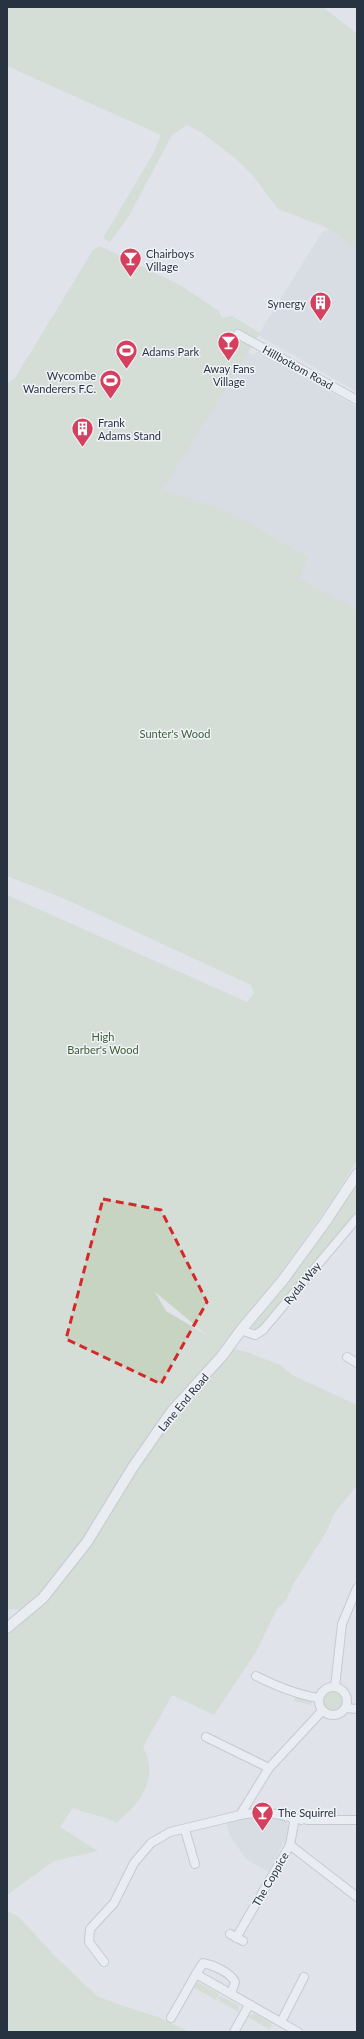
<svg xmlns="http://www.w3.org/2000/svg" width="364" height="2039" viewBox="0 0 364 2039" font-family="Lato,sans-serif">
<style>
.built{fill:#ced4dc}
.green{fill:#c7d4c1;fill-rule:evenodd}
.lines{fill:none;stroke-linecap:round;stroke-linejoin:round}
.minor-casing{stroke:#a5abb4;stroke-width:10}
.tertiary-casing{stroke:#a5abb4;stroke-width:12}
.minor{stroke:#f3f5f8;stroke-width:8}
.tertiary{stroke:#f3f5f8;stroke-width:10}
.marked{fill:none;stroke:#d62828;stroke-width:3;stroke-dasharray:8 5;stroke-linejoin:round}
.labels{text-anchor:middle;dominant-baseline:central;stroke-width:3;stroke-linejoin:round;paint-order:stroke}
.poi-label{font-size:11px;fill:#283342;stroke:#f0f3f7;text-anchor:start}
.street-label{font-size:11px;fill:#283342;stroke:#f0f3f7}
.park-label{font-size:11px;fill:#3e5e35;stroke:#f0f3f7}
</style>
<rect width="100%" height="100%" fill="#e0e4ea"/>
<g class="built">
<polygon points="328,230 357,250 357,392 258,335 322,232"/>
<polygon points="248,352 254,355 256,352 261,352 357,407 357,642 148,513"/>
<polygon points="259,1816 285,1819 290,1830 268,1872 246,1859 230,1836 226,1822 243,1817"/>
</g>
<g class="green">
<polygon points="7,7 323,7 357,34 357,250 325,227 278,209 254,177 236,159 202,133 187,125 172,135 129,216 110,242 103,238 153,154 161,135 7,66"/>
<path d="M100,246L180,285L219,311L222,318L232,316L260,333L161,493L166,491L225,510L308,557L300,578L357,610V1160L332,1201L279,1275L72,1557L24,1610L7,1609V895L247,1002L254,993L251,985L65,899L7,876V383L15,378L93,250ZM155,1292L208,1336L166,1311Z"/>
<polygon points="357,1179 357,1216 277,1312 257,1331 252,1328 252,1325 303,1261"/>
<path d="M234,1349L247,1352L280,1365L292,1375L357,1405V1485L334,1514L327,1531L294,1583L286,1600L277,1609L256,1652L214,1715L172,1695L143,1747C160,1778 140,1803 117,1823C104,1816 88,1814 73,1808L60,1827L98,1851L54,1861L7,1895V1635L45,1599L159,1433L227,1353Z"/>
<circle cx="334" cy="1702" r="11"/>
<polygon points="296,1696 312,1700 313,1701 311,1705 294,1701"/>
<polygon points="7,1911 18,1916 54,1955 97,1996 117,2004 158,2017 190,2032 7,2032"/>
<polygon points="197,1982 219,1994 216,2000 193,1987"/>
<polygon points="220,1996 238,2005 239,2012 218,2000"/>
<polygon points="255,2014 272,2024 270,2030 248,2017 249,2015"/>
</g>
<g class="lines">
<defs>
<g id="minor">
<polyline points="238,334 357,400"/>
<polyline points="241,1330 255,1335 263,1330 357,1218"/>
<polyline points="347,1357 357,1363"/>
<path d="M256,1676C276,1686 297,1695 319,1698"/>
<polyline points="335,1687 342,1624 357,1588"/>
<circle cx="333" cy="1701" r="14"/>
<polyline points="346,1708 357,1709"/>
<polyline points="206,1737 269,1768"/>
<path d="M240,1815C264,1810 278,1814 301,1820"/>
<polyline points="307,1820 357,1820"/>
<polyline points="185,1830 195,1864"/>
<polyline points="290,1845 357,1897"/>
<polyline points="230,1934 243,1941"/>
<polyline points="236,1938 290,1845 294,1823 292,1817"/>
<polyline points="104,1962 89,1942 90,1929 114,1903 134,1863 151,1843 170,1832 240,1815 269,1768 322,1711"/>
<path d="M231,1994L235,1982C230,1972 213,1965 203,1963L196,1974L298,2032"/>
<polyline points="171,2018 196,1974"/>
<polyline points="281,2022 304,1977"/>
<polyline points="234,2032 249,2005"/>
</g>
<polyline id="tertiary" points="7,1628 43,1598 87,1542 133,1467 172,1411 222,1356 241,1330 283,1280 326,1221 357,1174"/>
</defs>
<use href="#minor" class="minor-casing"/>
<use href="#tertiary" class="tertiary-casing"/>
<use href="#minor" class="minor"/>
<use href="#tertiary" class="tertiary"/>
</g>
<path d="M0 0H364V2039H0ZM103,1199L161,1210L207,1302L161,1384L66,1339Z" fill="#e0e4ea" fill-opacity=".55" fill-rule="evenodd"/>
<path class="marked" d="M103,1199L161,1210L207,1302L161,1384L66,1339Z"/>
<defs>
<symbol id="bar-pin" viewBox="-11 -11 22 30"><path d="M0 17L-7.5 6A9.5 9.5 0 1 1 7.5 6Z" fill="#d4405d" stroke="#f0f3f7"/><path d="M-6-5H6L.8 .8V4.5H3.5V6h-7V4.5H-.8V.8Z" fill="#fff"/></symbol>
<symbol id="building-pin" viewBox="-11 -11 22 30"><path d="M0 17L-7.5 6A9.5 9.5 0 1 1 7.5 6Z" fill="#d4405d" stroke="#f0f3f7"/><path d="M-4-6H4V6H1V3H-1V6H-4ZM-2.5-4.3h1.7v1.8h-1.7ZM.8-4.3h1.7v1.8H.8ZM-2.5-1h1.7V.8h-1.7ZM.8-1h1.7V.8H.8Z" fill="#fff"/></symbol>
<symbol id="stadium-pin" viewBox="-11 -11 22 30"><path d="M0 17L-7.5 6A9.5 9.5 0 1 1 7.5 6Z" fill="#d4405d" stroke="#f0f3f7"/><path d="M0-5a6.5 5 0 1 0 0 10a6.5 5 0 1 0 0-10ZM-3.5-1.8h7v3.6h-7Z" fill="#fff"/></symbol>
</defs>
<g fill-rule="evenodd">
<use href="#bar-pin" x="118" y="246" width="25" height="34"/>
<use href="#building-pin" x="308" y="290" width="25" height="34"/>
<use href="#bar-pin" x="216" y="330" width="25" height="34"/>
<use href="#stadium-pin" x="114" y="338" width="25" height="34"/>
<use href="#stadium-pin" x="98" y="368" width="25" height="34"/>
<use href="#building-pin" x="70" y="416" width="25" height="34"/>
<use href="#bar-pin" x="250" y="1800" width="25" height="34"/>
</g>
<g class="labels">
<g class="poi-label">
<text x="146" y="253">Chairboys<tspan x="146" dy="13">Village</tspan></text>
<text x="306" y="303" text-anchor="end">Synergy</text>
<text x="142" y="351">Adams Park</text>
<text x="229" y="368" text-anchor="middle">Away Fans<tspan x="229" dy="13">Village</tspan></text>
<text x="96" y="375" text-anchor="end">Wycombe<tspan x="96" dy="13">Wanderers F.C.</tspan></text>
<text x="98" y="422">Frank<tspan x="98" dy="13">Adams Stand</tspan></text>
<text x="278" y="1812">The Squirrel</text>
</g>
<g class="street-label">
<text transform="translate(298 367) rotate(29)">Hillbottom Road</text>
<text transform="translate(302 1283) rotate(-51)">Rydal Way</text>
<text transform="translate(183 1402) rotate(-50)">Lane End Road</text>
<text transform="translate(270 1879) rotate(-60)">The Coppice</text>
</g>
<g class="park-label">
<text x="175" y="733">Sunter's Wood</text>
<text x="103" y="1036">High<tspan x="103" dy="13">Barber's Wood</tspan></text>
</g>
</g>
<rect width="364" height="2039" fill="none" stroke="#283342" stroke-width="16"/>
</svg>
